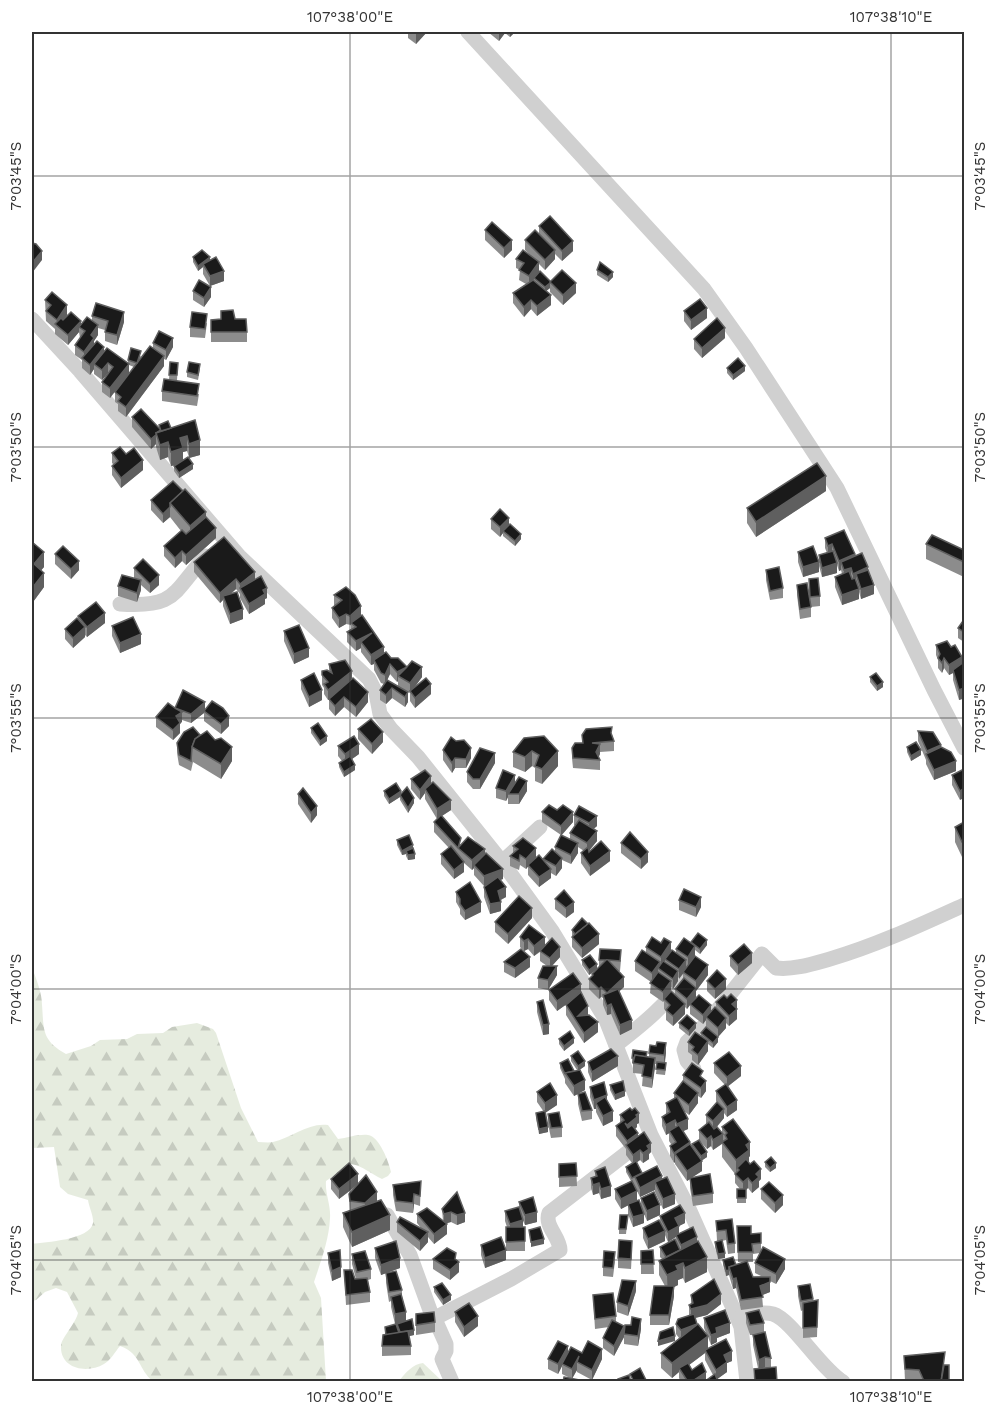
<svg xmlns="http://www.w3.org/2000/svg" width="996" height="1413" viewBox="0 0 996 1413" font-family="'Work Sans',sans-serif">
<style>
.forest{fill:url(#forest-firs)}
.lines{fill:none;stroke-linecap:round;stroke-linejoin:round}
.minor{stroke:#d0d0d0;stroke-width:15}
.wall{fill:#8c8c8c;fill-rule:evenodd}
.shaded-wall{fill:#5f5f5f}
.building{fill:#1a1a1a;stroke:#5f5f5f;stroke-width:1.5}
.ticks{fill:none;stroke:#333;stroke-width:1.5;stroke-opacity:0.45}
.neatline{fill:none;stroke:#333;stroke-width:2}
.ticks-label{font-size:15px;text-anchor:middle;fill:#333}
</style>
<defs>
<pattern id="forest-firs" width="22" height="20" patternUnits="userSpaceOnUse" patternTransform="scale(1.5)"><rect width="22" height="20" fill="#e6ecdf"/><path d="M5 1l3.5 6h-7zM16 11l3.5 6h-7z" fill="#c6cbc0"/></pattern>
</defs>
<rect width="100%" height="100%" fill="#fff"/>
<g class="forest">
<path d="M32,968C36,978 42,993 42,1005C44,1029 41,1040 66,1054L91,1046L100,1040L127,1039L137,1034L163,1033L172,1027L197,1023L213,1029L216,1033L241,1108L258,1142C263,1142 268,1143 273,1142C291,1138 309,1122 328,1125L338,1139C347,1138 358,1134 368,1135C379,1136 389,1162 391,1172L388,1176L382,1179C371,1174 363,1166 351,1164L326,1181C325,1194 331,1205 330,1218C329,1240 321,1261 314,1282L321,1298L326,1381H153C138,1370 142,1354 120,1346C115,1352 110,1361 104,1364C87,1374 60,1369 61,1346C61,1338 75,1325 78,1313L67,1292L56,1288L45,1292L36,1300L32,1301V1244C45,1242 90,1240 93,1223C94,1217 89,1207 88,1200L68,1194L60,1187L54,1147L32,1148Z"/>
<path d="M423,1363L442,1381H399C405,1373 413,1364 423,1363Z"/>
</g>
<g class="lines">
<g class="minor">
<polyline points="468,32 704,289 746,348 837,488 934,690 964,748"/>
<polyline points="32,319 80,371 239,556 369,679 376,693 380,714 391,729 418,757 502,862 552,931 606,1020 651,1135 690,1211 737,1317 741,1327 747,1382"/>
<path d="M120,604C177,608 172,593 206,556"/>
<polyline points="502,862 540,827"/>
<path d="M616,1045C643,1024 667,1005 686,976"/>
<path d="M694,1069L687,1061L684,1050L687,1042L708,1022L762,954L776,968C794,970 812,964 830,959C877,945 920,925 964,905"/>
<path d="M387,1215L410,1255L431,1313L434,1317L439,1316L511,1279L560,1250C560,1237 544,1226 549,1213L641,1142"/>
<polyline points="434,1317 446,1344 446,1351 442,1359 452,1382"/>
<path d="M740,1317C751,1315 762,1311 773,1314C792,1320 820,1368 843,1382"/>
</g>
</g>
<g class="wall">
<polygon points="408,32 427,32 416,44 408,38"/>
<polygon points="488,32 515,32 510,37 505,33 499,41"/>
<polygon points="539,226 573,251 562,261 555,254 555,259 545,270 539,264 539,272 536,276 576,293 563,305 550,292 550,288 546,291 551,305 537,316 531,309 524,317 513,303 513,293 526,284 519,280 520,270 516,268 516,259 530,255 525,250 525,240 539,234"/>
<polygon points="485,230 512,250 504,258 485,240"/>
<polygon points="193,257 210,260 224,281 210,286 203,274 203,267 198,271 193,262"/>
<polygon points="597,270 613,277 608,282 597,275"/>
<polygon points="193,291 211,297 204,307 193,300"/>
<polygon points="45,300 81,325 92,320 92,316 124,322 117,345 105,341 105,330 98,328 98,335 94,341 94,344 104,352 128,363 128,360 141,356 140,359 153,348 153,343 173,347 166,360 164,359 164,366 126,417 118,411 118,404 115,402 115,392 134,367 129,365 110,398 102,392 102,382 108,373 102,380 94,374 94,369 90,375 82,368 82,360 75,355 75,345 80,338 79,332 68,345 55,334 55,329 46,321"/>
<polygon points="684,311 707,318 691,330 684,321"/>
<polygon points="235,319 247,332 247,342 211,342 211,320"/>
<polygon points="207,323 205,338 190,337 190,327"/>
<polygon points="725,338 702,358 694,349 694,339"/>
<polygon points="170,362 178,363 177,380 169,380"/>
<polygon points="727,368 745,371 733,380 727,373"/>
<polygon points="200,369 198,380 187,377 187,372"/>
<polygon points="162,391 199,394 197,406 162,401"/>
<path d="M132,417L159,428V425L171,428L195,420L200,455L189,458L193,469L179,478L174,471V466L176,465L171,466L168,457L160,460L156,447V444L151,449L132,427ZM187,451L189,457L183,460V452Z"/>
<polygon points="112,453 126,454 143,470 121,488 112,475 112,466 113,464 112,463"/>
<polygon points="173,481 206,517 216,538 186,565 182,561 175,568 164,556 164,546 181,531 170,517 163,523 151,510 151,500"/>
<polygon points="826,491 756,537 747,523 747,508"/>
<polygon points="491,519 509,526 521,539 515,546 503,536 503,533 500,537 491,529"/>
<polygon points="825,538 855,556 868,570 874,594 861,599 859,592 859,599 842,605 835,587 835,577 842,574 841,570 839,571 837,565 837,573 822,577 819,566 819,572 803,577 798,562 798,552 819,561 819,555 827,553 825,548"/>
<polygon points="32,542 44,567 41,570 44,587 33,602 32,601"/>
<polygon points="926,544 964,550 964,577 926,559"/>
<polygon points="55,554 79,570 71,579 55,564"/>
<polygon points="194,562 255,580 267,598 265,599 265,604 249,614 240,598 240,594 236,589 231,594 243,619 230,624 223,606 223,600 220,603 194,572"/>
<polygon points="134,568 159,585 150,593 141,585 141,590 137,602 118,596 118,586 134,578"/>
<polygon points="766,570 783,588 783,598 770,600 766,580"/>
<polygon points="809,579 820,596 820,606 811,607 811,617 800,619 797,595 797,585 810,603"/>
<path d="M346,587L361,616L384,653L422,677L415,687L431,694L415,708L410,701V693L399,687L408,702L405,707L392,698L386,704L380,700V690L384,684L381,683L374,670V664L371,665L361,652V648L356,651L347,642V632L351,630V625L346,624L339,628L332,618V608L335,606L334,605V595ZM390,674L397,682L398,681V686L387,680Z"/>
<polygon points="78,616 105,623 87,637 85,635 85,637 73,648 65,639 65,629 78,619"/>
<polygon points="964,622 964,642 958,638 958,628"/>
<polygon points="112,626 141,644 120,653 112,636"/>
<polygon points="284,631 309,657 294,664 284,641"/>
<polygon points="936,645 951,647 962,664 964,662 964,708 963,708 963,699 959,700 953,680 953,673 949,675 944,668 942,673 938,668 938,660 936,655"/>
<polygon points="329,664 352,679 368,702 356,717 344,707 335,716 329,709 329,700 328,700 324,694 324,688 322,685 322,671 329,671"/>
<polygon points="870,677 883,687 877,691 870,682"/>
<polygon points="301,680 322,700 309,707 301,689"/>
<polygon points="175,708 205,710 229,726 221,734 204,721 204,713 191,723 182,720 182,722 180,723 180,733 173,740 156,727 156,717"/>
<polygon points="311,728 327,741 320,746 311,733"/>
<polygon points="358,729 383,742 372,754 358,739"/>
<polygon points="918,731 941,747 956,771 934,780 926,764 926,760 918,741"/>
<polygon points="200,735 215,740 232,761 221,779 193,762 191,771 179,765 177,753 177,743"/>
<polygon points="582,735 612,735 614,741 614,751 600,752 599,757 600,760 600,770 573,768 572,758 572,748 582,743"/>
<polygon points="524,738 558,766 542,784 535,781 535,768 532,766 525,772 513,767 513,752"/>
<polygon points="338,746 359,754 352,759 355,770 344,777 339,767 339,763 342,761 338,756"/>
<polygon points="907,747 921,755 911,761 907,752"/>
<polygon points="443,750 471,758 466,768 455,768 452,773 443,760"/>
<polygon points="495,763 480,789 473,789 467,782 467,772"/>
<polygon points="964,769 960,800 952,785 952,775"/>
<polygon points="411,779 431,785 451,810 442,816 461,845 485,855 503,879 500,880 506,897 501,900 501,911 490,914 484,897 484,887 488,884 484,886 474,875 474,868 472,870 464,863 464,872 454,879 441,864 441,854 449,848 434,832 434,822 437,819 425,799 425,793 420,800 411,789"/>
<polygon points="515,784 527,791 519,804 508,804 508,797 506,801 496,798 496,788"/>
<polygon points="384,791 401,793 414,803 408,813 400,800 400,797 389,804 384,796"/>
<polygon points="298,794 317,815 311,823 298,804"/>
<polygon points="542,812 573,822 561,835 570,839 570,833 575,825 574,825 574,815 597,826 593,829 597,841 589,851 589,852 610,861 590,876 581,863 581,853 584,851 578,847 578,853 571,864 562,860 562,868 556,876 551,873 551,878 539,887 528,875 528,866 526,869 520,865 519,870 510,866 510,856 513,853 513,846 536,858 543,860 555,852 555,847 561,835 542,822"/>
<polygon points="964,822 964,856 962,857 955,842 955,827"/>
<polygon points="397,840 415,859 408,860 406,856 406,854 402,855 397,845"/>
<polygon points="621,843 648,862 641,869 621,853"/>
<polygon points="456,892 481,912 465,920 460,914 460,909 456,902"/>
<polygon points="555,899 574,912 566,918 555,909"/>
<polygon points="679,900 701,907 696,917 679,910"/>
<polygon points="532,918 508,944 495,932 495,922"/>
<polygon points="529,925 545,945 560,957 552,966 557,975 548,990 538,988 538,978 547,966 540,961 540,952 534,956 528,949 524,951 520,947 520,937"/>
<polygon points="572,930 599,944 582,958 572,947"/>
<path d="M691,943L707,945L700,954L695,950V956L708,975L696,991V997L711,1012L716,1009V1002L737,1019L729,1026L726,1023V1028L718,1037V1042L713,1048L708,1044V1051L698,1065L692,1060V1055L688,1052V1042L701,1036V1033L706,1027V1020L703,1024L690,1014V1005L687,1009L685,1007V1014L673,1026L666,1020V1011L664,1009V1001L663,1002L650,993L651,982L635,971V961L646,953V947L676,953V949ZM683,973V978L675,989V994H669L671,990V987L673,989L678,981V978Z"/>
<polygon points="730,956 752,963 738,975 730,966"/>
<polygon points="582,960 597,969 599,967 599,960 621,960 620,971 618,971 624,987 619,991 632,1029 620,1035 611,1014 607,1015 603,1005 603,998 601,997 599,999 589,989 589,979 592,977 592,974 596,970 589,975 582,965"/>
<polygon points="504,962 530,967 515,978 504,972"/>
<polygon points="707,981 726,989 715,999 707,991"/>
<polygon points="549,990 581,993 588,1015 598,1032 584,1043 566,1015 566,1005 568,1003 557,1011 549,1000"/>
<polygon points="537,1002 549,1034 543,1035 537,1012"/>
<polygon points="679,1023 696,1028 689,1036 679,1028"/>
<polygon points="559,1039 574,1043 564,1051 559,1044"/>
<polygon points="649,1053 666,1053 665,1063 666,1068 665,1075 656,1074 657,1064 655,1064 652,1088 642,1086 643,1074 633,1073 633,1063 632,1063 632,1058 649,1057"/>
<polygon points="571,1056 585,1066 579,1070 585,1090 579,1093 592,1110 592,1119 582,1121 578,1104 578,1094 574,1096 565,1083 565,1079 560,1068 560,1063 574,1071 577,1070 571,1061"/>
<polygon points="588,1062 618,1066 592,1082 588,1072"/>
<polygon points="714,1063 741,1076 727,1087 737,1110 727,1117 724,1113 724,1118 716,1128 722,1133 722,1127 750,1156 749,1157 749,1163 761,1179 759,1181 759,1187 752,1193 748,1188 746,1190 746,1203 737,1203 737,1189 740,1189 735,1183 735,1174 722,1157 722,1144 713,1150 711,1146 707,1149 699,1140 699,1130 706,1125 706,1115 717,1102 716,1101 716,1091 725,1085 714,1073"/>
<polygon points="683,1075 703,1079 706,1091 701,1098 698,1096 698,1103 689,1115 684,1111 688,1129 683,1131 692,1147 692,1144 707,1157 701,1161 702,1171 692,1177 713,1193 713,1203 693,1206 690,1188 690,1179 687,1181 675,1164 675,1162 674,1163 670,1156 670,1146 671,1144 669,1141 669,1133 666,1135 662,1126 662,1117 666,1114 666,1103 674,1099 674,1093 683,1082"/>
<polygon points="610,1085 625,1096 615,1100 610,1090"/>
<polygon points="590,1087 607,1100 613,1121 603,1126 596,1112 596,1109 594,1109 590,1097"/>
<polygon points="537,1092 557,1105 545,1113 548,1132 539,1134 536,1118 536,1113 544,1112 537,1102"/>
<polygon points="548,1114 562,1127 562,1137 551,1138 548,1124"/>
<polygon points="620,1115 639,1123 637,1124 637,1127 635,1129 638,1137 651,1152 649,1154 649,1159 643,1163 640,1160 636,1163 642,1173 662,1179 675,1204 663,1209 655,1192 655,1190 640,1197 637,1191 637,1201 641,1206 641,1198 660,1215 647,1221 644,1214 644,1223 633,1227 628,1214 628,1205 621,1209 615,1199 615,1189 631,1181 626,1172 626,1167 632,1163 626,1155 626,1149 616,1136 616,1126 620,1123"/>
<polygon points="765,1162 776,1168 770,1172 765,1167"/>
<polygon points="576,1163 577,1186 559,1187 559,1164"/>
<polygon points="595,1171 611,1196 601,1199 599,1193 593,1195 591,1188 591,1178 595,1177"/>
<polygon points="331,1179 358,1184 377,1202 390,1230 352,1247 343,1227 343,1213 350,1210 349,1194 358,1185 339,1199 331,1189"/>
<polygon points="421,1181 420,1206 414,1204 413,1213 396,1211 393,1195 393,1185"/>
<polygon points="761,1189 783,1205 775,1213 761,1199"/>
<polygon points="457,1192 465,1222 457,1225 451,1222 446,1223 447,1234 434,1244 428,1237 428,1242 420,1251 397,1232 397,1222 421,1228 417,1223 417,1214 443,1221 442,1209"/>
<polygon points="519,1202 537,1222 525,1225 523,1221 523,1227 525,1227 525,1251 506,1251 506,1227 507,1227 505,1221 505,1211 519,1208"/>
<polygon points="628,1215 626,1234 619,1234 619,1229"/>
<polygon points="660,1216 685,1223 679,1226 679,1234 697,1241 707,1272 685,1283 683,1278 678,1280 678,1285 674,1287 674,1296 669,1325 650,1325 650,1315 665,1286 659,1275 659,1261 662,1259 660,1257 660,1247 676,1241 676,1237 668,1242 665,1235 665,1241 648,1249 643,1238 643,1228 660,1221"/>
<polygon points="732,1219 735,1243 735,1253 728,1254 726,1240 722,1241 725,1258 718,1259 715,1247 715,1242 717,1241 716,1221"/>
<path d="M737,1226L751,1234L761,1233V1250L785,1269L776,1284L770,1281V1292L762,1295L763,1307L741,1310L736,1288L733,1289L729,1275L726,1276L723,1265V1260L736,1265L745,1262H738ZM760,1253L755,1263V1273L761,1276L753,1277L747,1262H753V1254Z"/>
<polygon points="481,1245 506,1260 485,1268 481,1255"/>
<polygon points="375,1248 400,1268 381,1275 375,1258"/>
<polygon points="653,1250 654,1274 641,1274 641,1251"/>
<polygon points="632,1251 631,1269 618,1268 618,1258"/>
<polygon points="328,1253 341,1277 332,1281 328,1263"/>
<polygon points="352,1254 371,1269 371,1279 368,1280 370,1292 370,1302 346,1305 344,1270 356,1279 352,1264"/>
<polygon points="433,1259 456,1260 459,1272 450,1280 433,1269"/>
<polygon points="615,1261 613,1277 603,1276 603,1267"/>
<polygon points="386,1273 402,1290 402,1296 406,1321 414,1335 409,1336 411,1346 411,1355 382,1356 382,1346 385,1335 385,1327 397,1328 398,1324 395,1324 391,1307 391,1301 389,1302 386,1283"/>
<polygon points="798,1286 813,1299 813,1301 818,1300 817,1337 803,1338 803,1310 801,1311 798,1296"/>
<polygon points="434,1287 451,1300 443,1305 434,1292"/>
<polygon points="636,1291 628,1316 617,1312 617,1302"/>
<polygon points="593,1295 616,1316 616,1322 624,1331 641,1329 638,1346 624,1344 624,1337 614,1356 603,1348 603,1338 609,1327 595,1329"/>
<path d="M691,1295L721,1304L707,1315L695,1318L697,1324L707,1335L704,1328V1318L730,1333L717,1338V1342L711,1345L708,1337V1348L732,1361L727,1363V1372L717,1379L718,1382H681L679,1378V1372L672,1378L661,1368V1353L679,1338L676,1334V1324L689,1315V1305L691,1304ZM705,1353V1360L713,1375L706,1380L692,1370L689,1365Z"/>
<polygon points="455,1312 478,1326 464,1337 455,1322"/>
<polygon points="746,1313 764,1323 764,1332 771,1358 771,1367 777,1382 754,1382 754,1369 758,1368 753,1345 753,1335 750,1335 746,1323"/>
<polygon points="416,1314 435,1322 435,1332 416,1335"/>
<polygon points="568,1353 582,1353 602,1359 592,1380 577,1372 577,1370 572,1378 570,1378 562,1374 562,1366 558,1374 548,1369 548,1359"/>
<polygon points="904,1356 949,1382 905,1382"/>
</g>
<g class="shaded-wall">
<polygon points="418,32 427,32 416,44 416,34"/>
<polygon points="499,32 505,32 505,33 499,41"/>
<polygon points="510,32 515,32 510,37"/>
<polygon points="512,240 512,250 504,258 504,248"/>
<polygon points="573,241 573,251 562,261 562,251"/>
<polygon points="555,250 555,259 545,270 545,260"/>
<polygon points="42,251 42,260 32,273 32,263"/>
<polygon points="210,257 210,262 203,264 203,267 198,271 198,266"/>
<polygon points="539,262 539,272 529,286 529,276"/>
<polygon points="224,271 224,281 210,286 210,276"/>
<polygon points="613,272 613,277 608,282 608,277"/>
<polygon points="550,283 550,288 545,292 545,287"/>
<polygon points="576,283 576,293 563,305 563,295"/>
<polygon points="211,287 211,297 204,307 204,298"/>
<polygon points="551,295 551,305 537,316 537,306"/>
<polygon points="531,300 531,309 524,317 524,307"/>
<polygon points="67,305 67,315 59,327 57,326 57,320"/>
<polygon points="707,308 707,318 691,330 691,320"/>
<polygon points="124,312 124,322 117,345 117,335"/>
<polygon points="81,321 81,328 79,327 79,332 68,345 68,335"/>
<polygon points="98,325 98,335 94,341 94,348 84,362 84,352 91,335"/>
<polygon points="725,328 725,338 702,358 702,348"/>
<polygon points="173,338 173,347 166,360 166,350"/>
<polygon points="104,347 104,357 94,364 94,369 90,375 90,365"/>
<polygon points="164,356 164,366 126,417 126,407"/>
<polygon points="108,363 108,373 102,380 102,370"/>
<polygon points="129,364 129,374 110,398 110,388"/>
<polygon points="745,366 745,371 733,380 733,375"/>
<polygon points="156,434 156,444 151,449 151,439"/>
<polygon points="187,436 187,451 183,452 183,463 171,466 171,452 180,438"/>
<polygon points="200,440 200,455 189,458 189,444"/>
<polygon points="168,442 168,457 160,460 160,445"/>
<polygon points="143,460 143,470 121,488 121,478"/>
<polygon points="193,464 193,469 179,478 179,473"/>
<polygon points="826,476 826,491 756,537 756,522"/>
<polygon points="170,507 170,517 163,523 163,514"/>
<polygon points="206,512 206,527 190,541 190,526"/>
<polygon points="509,518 509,528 503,531 503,533 500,537 500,527"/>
<polygon points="216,528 216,538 186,565 186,555"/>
<polygon points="521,534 521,539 515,546 515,541"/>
<polygon points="832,544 832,554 828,556 828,546"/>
<polygon points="182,551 182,561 175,568 175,558"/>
<polygon points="44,552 44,567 34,579 34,564"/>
<polygon points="855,554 855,564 841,562 841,570 839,571 839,561"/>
<polygon points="79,561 79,570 71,579 71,569"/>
<polygon points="819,562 819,572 803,577 803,567"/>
<polygon points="837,563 837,573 822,577 822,568"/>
<polygon points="868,567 868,577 856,574 856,582 853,584 853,574"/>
<polygon points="851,568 851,577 844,580 844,570"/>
<polygon points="255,572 255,582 240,588 240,584"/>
<polygon points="44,573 44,587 33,602 33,587"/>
<polygon points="159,575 159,585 150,593 150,584"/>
<polygon points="236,579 236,589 224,599 223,596 223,600 220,603 220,593"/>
<polygon points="141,580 141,590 137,602 137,593"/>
<polygon points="874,585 874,594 861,599 861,589"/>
<polygon points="267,588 267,598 265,599 265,604 249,614 249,604 263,590"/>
<polygon points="859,589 859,599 842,605 842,595"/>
<polygon points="361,606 361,616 351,623 350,626 350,616"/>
<polygon points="243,609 243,619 230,624 230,614"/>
<polygon points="105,613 105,623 87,637 87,627"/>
<polygon points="346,614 346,624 339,628 339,618"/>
<polygon points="85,627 85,637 73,648 73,638"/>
<polygon points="372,633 361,642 361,648 356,651 356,641"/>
<polygon points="141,634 141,644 120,653 120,643"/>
<polygon points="384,647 384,657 374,660 374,664 371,665 371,655"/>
<polygon points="309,648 309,657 294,664 294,654"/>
<polygon points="962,657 962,667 953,670 953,673 949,675 949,665"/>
<polygon points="944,658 944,668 942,673 942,663"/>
<polygon points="390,664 390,674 385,685 385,675"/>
<polygon points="407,667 398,676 398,681 397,682 397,672"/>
<polygon points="422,667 422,677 410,693 410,683"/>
<polygon points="352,671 352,681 328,700 328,690"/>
<polygon points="883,682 883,687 877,691 877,686"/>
<polygon points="431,684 431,694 415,708 415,698"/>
<polygon points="392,688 392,698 386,704 386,695"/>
<polygon points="964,688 964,698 959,700 959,690"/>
<polygon points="322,690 322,700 309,707 309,697"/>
<polygon points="368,692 368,702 356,717 356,707"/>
<polygon points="408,692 408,702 405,707 405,697"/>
<polygon points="344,697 344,707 335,716 335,706"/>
<polygon points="205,702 205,712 204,711 204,713 191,723 191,714"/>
<polygon points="182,712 182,722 176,726 176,716"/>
<polygon points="229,716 229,726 221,734 221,724"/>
<polygon points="180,723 180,733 173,740 173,730"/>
<polygon points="383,732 383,742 372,754 372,744"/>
<polygon points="327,736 327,741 320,746 320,741"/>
<polygon points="359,744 359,754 345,764 345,754"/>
<polygon points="600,744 600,754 597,760 596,752"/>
<polygon points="941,745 941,754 927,755 927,751"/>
<polygon points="232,747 232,761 221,779 221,764"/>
<polygon points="471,748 471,758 466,768 466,759"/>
<polygon points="921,750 921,755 911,761 911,756"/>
<polygon points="532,751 532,766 525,772 525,757"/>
<polygon points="558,751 558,766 542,784 542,769"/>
<polygon points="495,753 495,763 480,789 480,779"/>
<polygon points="455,758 455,768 452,773 452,763"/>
<polygon points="956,761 956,771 934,780 934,770"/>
<polygon points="355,765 355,770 344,777 344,772"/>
<polygon points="515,775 515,785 508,794 508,797 506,801 506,791"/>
<polygon points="431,776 431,785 425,789 425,793 420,800 420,790"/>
<polygon points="527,781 527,791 519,804 519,794"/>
<polygon points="964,788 964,798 960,800 960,791"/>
<polygon points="401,791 401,796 400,795 400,797 389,804 389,799"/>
<polygon points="414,798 414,803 408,813 408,808"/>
<polygon points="451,800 451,810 437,819 437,809"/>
<polygon points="317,806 317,815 311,823 311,813"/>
<polygon points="573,812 573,822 561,836 561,826"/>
<polygon points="597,816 597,826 589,833 589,823"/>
<polygon points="597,831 597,841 587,853 587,843"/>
<polygon points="964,841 964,856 962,857 962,842"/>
<polygon points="578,843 578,853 571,864 571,855"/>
<polygon points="413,845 413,850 406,851 406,854 402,855 402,851"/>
<polygon points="536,848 536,858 526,869 526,859"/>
<polygon points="485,849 485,859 474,865 474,868 472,870 472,860"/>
<polygon points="610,851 610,861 590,876 590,866"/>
<polygon points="648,852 648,862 641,869 641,859"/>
<polygon points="415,854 415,859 408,860 408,855"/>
<polygon points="562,858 562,868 556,876 556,866"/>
<polygon points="464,862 464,872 454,879 454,870"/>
<polygon points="503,869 503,879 484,886 484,876"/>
<polygon points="551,869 551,878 539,887 539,877"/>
<polygon points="506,887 506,897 498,901 498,891"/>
<polygon points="701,897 701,907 696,917 696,907"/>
<polygon points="481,902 481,912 465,920 465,911"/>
<polygon points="501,902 501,911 490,914 490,904"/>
<polygon points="574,902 574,912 566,918 566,908"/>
<polygon points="532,908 532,918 508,944 508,934"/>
<polygon points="599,934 599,944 582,958 582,948"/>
<polygon points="545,937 545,947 534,956 534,946"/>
<polygon points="528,939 528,949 524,951 524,941"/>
<polygon points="707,940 707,945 700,954 700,949"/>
<polygon points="671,942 671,952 665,959 665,961 661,967 661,957"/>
<polygon points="695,946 695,956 688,967 688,957"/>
<polygon points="560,947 560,957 550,968 550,958"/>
<polygon points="752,953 752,963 738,975 738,965"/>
<polygon points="530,957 530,967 515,978 515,968"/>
<polygon points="686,960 686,970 679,979 679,969"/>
<polygon points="660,962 660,969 658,968 658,975 652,983 652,973"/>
<polygon points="597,964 597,969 589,975 589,970"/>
<polygon points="708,965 708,975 696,991 696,997 687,1009 687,999 696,988 696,981"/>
<polygon points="557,966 557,975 548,990 548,980"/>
<polygon points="678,971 678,981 673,989 673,979"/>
<polygon points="624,977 624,987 607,1003 607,993"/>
<polygon points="726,979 726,989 715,999 715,989"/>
<polygon points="671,981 671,990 664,1000 664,999 663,1002 663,992"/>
<polygon points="581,984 581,994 557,1011 557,1001"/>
<polygon points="601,987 601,997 599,999 599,989"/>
<polygon points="737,1000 737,1019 729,1026 729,1016 732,1004"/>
<polygon points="611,1004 611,1014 607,1015 607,1006"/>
<polygon points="685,1004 685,1014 673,1026 673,1016"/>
<polygon points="711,1005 711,1014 706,1017 706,1020 703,1024 703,1015"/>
<polygon points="588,1006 588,1016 578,1016"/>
<polygon points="726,1018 726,1028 718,1037 718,1028"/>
<polygon points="632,1020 632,1029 620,1035 620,1025"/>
<polygon points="598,1022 598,1032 584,1043 584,1033"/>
<polygon points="696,1023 696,1028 689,1036 689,1031"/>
<polygon points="549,1024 549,1034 543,1035 543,1025"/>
<polygon points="718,1037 718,1042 713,1048 713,1043"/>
<polygon points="574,1038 574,1043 564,1051 564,1046"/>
<polygon points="708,1041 708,1051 698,1065 698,1055"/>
<polygon points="666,1043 666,1053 664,1065 664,1055"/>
<polygon points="618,1056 618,1066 592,1082 592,1072"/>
<polygon points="655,1058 655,1068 652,1088 652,1078"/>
<polygon points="585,1061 585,1066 578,1071 578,1066"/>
<polygon points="741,1066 741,1076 727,1087 727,1077"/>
<polygon points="585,1080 585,1090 574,1096 574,1086"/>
<polygon points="706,1081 706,1091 701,1098 701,1088"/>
<polygon points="625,1091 625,1096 615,1100 615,1095"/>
<polygon points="698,1093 698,1103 689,1115 689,1105"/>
<polygon points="557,1095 557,1105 545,1113 545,1103"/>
<polygon points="607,1095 607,1105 596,1103 596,1109 594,1109 594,1100"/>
<polygon points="737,1100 737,1110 727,1117 727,1107"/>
<polygon points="724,1109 724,1118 713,1131 713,1121"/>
<polygon points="613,1111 613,1121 603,1126 603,1116"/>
<polygon points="639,1113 639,1123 637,1124 637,1127 627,1135 627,1125"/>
<polygon points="688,1119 688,1129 677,1134 677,1124"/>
<polygon points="675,1120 675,1130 666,1135 666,1125"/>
<polygon points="548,1127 548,1132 539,1134 539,1129"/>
<polygon points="638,1133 638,1142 627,1146 627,1141"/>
<polygon points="723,1134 723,1143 713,1150 713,1140"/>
<polygon points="711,1136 711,1146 707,1149 707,1139"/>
<polygon points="690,1142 690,1152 675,1154 675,1162 674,1163 674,1153"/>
<polygon points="750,1142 750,1156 749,1157 749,1165 739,1170 737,1168 736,1175 736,1160 746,1145"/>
<polygon points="651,1143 651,1152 649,1154 649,1159 643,1163 643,1153 647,1146"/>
<polygon points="640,1150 640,1160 633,1165 633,1155"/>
<polygon points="707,1152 707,1157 701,1161 701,1156"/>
<polygon points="702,1161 702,1171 687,1181 687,1171"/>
<polygon points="776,1163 776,1168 770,1172 770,1168"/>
<polygon points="761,1169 761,1179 759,1181 759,1187 752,1193 752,1183 756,1174"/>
<polygon points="358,1174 358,1184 339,1199 339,1189"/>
<polygon points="662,1176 662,1186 655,1182 655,1190 640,1197 640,1188"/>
<polygon points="748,1178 748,1188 743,1192 743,1182"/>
<polygon points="599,1183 599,1193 593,1195 593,1185"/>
<polygon points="611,1186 611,1196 601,1199 601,1189"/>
<polygon points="637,1191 637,1201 621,1209 621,1199"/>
<polygon points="377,1192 377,1202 365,1213 365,1203"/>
<polygon points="414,1194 414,1204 413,1213 413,1203"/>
<polygon points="675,1194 675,1204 663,1209 663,1199"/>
<polygon points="783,1195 783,1205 775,1213 775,1203"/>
<polygon points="660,1205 660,1215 647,1221 647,1211"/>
<polygon points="451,1212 451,1222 444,1224 444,1214"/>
<polygon points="537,1212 537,1222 525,1225 525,1215"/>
<polygon points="465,1213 465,1222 457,1225 457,1215"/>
<polygon points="685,1213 685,1223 679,1226 679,1236 676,1235 676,1237 668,1242 668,1232 675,1218"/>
<polygon points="644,1214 644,1223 633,1227 633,1217"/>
<polygon points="390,1215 390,1230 352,1247 352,1232"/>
<polygon points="523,1220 523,1230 510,1234 510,1224"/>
<polygon points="447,1224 447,1234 434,1244 434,1234"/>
<polygon points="665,1231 665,1241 648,1249 648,1239"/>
<polygon points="428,1232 428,1242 420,1251 420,1241"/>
<polygon points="697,1237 697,1246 681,1254 681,1245"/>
<polygon points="544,1239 544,1244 531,1247 531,1242"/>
<polygon points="506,1250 506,1260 485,1268 485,1258"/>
<polygon points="725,1253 725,1258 718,1259 718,1254"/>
<polygon points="707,1257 707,1272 685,1283 685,1268"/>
<polygon points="400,1258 400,1268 381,1275 381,1265"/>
<polygon points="785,1259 785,1269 776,1284 776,1274"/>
<polygon points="459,1262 459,1272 450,1280 450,1270"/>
<polygon points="683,1263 683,1278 678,1280 678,1285 674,1287 674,1296 669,1325 667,1275 676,1266"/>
<polygon points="341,1267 341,1277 332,1281 332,1271"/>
<polygon points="729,1270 729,1275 726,1276 726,1271"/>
<polygon points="736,1278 736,1288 733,1289 733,1279"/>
<polygon points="636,1281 636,1291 628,1316 628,1306"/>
<polygon points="770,1282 770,1292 760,1296 760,1286"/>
<polygon points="721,1294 721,1304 707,1315 691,1319 691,1309"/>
<polygon points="451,1295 451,1300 443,1305 443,1300"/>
<polygon points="406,1312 406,1322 395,1324 395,1314"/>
<polygon points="478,1316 478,1326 464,1337 464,1327"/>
<polygon points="641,1319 641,1329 638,1346 638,1336"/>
<polygon points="730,1323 730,1333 717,1338 717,1342 711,1345 711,1335 716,1328"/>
<polygon points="697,1324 681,1340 681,1330"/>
<polygon points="624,1326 624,1337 614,1356 614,1346"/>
<polygon points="414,1330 414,1335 401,1338 401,1333"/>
<polygon points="675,1336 675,1341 658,1346 658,1341"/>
<polygon points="708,1336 708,1351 705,1350 705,1353 681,1371 679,1368 679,1372 672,1378 672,1363"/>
<polygon points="568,1346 568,1355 562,1364 562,1366 558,1374 558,1364"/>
<polygon points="602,1349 602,1359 592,1380 592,1370"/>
<polygon points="732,1351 732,1361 727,1363 727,1372 716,1380 716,1370 724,1355"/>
<polygon points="579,1356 577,1362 577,1370 572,1379 572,1369"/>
<polygon points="765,1357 765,1367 759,1370 759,1360"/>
<polygon points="706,1372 706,1382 691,1382"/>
</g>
<g class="building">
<polygon points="550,216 573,241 562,251 539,226"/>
<polygon points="492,222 512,240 504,248 485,230"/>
<polygon points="535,230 555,250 545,260 525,240"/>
<polygon points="32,243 36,244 42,251 32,263"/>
<polygon points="202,250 210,257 198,266 193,257"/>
<polygon points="523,250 539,262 529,276 519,270 524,263 516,259"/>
<polygon points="216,257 224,271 210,276 203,264"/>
<polygon points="600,262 613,272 608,277 597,270"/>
<polygon points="562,270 576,283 563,295 550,282"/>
<polygon points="540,271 550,281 550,283 545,287 534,278"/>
<polygon points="199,280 211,287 204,298 193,291"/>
<polygon points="533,280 551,295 537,306 531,300 524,307 513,293"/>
<polygon points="52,292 67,305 57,320 46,311 51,305 45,300"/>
<polygon points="700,299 707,308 691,320 684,311"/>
<polygon points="96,303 124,312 117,335 105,332 108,321 92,316"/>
<polygon points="233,310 235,319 246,319 247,332 211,332 211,320 221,319 221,311"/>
<polygon points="71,312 81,321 68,335 55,324 61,318 63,320"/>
<polygon points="192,312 207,314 205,329 190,327"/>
<polygon points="87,317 98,325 91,335 94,338 84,352 75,345 85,331 79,327"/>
<polygon points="717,318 725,328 702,348 694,339"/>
<polygon points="159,331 173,338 166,350 153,343"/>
<polygon points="97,341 104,347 90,365 82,358"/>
<polygon points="150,346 164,356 126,407 118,401 121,397 115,392"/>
<polygon points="107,348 129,364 110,388 102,382 113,367 108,363 102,370 94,364"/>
<polygon points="131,348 141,351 137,363 128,360"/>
<polygon points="738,358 745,366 733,375 727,368"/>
<polygon points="170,362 178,363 177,375 169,375"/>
<polygon points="189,362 200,364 198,375 187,372"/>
<polygon points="164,379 199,384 197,396 162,391"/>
<polygon points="141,409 161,430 156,433 157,434 151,439 132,417"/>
<polygon points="195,420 200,440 189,444 187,436 180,438 183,448 171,452 168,442 160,445 156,433"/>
<polygon points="168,421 171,428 161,431 159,425"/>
<polygon points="120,447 126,454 134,448 143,460 121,478 112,466 118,461 112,453"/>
<polygon points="188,457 193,464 179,473 174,466"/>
<polygon points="817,463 826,476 756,522 747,508"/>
<polygon points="173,481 183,491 170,503 170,507 163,514 151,500"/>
<polygon points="185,489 206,512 190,526 170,503"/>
<polygon points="500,509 509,518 500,527 491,519"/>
<polygon points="206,517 216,528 186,555 182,551 175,558 164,546 182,530 186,534"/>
<polygon points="510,524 521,534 515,541 503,531"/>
<polygon points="844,530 855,554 839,561 832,544 828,546 825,538"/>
<polygon points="932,535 964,550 964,562 926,544"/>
<polygon points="224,537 255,572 240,584 236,579 220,593 194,562"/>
<polygon points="32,542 44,552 34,564 44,573 33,587 32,586"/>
<polygon points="63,546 79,561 71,569 55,554"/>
<polygon points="813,546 819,562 803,567 798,552"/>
<polygon points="833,551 837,563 822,568 819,555"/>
<polygon points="862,553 868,567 853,574 851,568 844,570 841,562"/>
<polygon points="143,559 159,575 150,584 134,568"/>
<polygon points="779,567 783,588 770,591 766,570"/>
<polygon points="868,570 874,585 861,589 856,574"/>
<polygon points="849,571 852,579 855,578 859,589 842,595 835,577"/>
<polygon points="122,575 141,580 137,593 118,586"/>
<polygon points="261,576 267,588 263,590 265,594 249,604 240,588"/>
<polygon points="818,578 820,596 810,597 809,579"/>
<polygon points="807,583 811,607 800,609 797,585"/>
<polygon points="346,587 355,595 361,606 350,616 346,614 339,618 332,608 342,600 334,595"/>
<polygon points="237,592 243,609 230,614 223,596"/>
<polygon points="96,602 105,613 87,627 78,616"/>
<polygon points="362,615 384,647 371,655 361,642 372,633 356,641 347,632 356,627 351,623"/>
<polygon points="133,617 141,634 120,643 112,626"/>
<polygon points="77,618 85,627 73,638 65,629"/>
<polygon points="963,621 964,622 964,632 958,628"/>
<polygon points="299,625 309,648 294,654 284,631"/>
<polygon points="947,641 951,647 955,645 962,657 949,665 944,658 942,663 938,658 940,654 936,645"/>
<polygon points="386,652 391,658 398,658 407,667 412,661 422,667 410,683 398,676 407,667 397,672 390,664 385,675 381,673 374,660"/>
<polygon points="345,660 352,671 328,690 324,684 328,682 322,675 322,671 327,670 332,673 329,664"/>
<polygon points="964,662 964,688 959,690 953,670"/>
<polygon points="314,673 322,690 309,697 301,680"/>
<polygon points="876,673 883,682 877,686 870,677"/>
<polygon points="353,678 368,692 356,707 344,697 335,706 329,699"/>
<polygon points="426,678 431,684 415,698 410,691"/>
<polygon points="387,680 408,692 405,697 392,688 386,695 380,690"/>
<polygon points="183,690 205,702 191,714 175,708 182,712 176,716 180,723 173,730 156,717 168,703 175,708"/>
<polygon points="212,701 223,708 229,716 221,724 204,711"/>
<polygon points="371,719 383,732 372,744 358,729"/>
<polygon points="318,723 327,736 320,741 311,728"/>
<polygon points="193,727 200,735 195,739 192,747 191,761 179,755 177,743 184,732"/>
<polygon points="612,727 611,733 614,741 592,743 600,744 596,752 600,760 573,758 572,748 575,743 583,743 582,735 586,729"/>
<polygon points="207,731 215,740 221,738 232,747 221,764 192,747 195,739"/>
<polygon points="918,731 933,732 941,745 927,751"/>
<polygon points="354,736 359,744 345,754 338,746"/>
<polygon points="544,736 558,751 542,769 535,766 539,755 532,751 525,757 513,752 524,738"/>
<polygon points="451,737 456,741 464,740 471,748 466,759 455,758 452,763 443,750"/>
<polygon points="916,742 921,750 911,756 907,747"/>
<polygon points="941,747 951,752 956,761 934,770 926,754"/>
<polygon points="480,748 495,753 480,779 473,779 467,772"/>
<polygon points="350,756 355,765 344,772 339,763"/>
<polygon points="964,769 964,788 960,791 952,775"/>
<polygon points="425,770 431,776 420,790 411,779"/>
<polygon points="503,770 515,775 506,791 496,788"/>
<polygon points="519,777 527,781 519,794 508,794"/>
<polygon points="433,782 451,800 437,809 425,789"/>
<polygon points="396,783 401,791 389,799 384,791"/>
<polygon points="407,787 414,798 408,808 400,795"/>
<polygon points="303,788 317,806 311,813 298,794"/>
<polygon points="549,805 557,810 563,805 573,812 561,826 542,812"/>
<polygon points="579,806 597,816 589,823 574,815"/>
<polygon points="441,815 461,838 458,848 468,837 485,849 472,860 458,848 434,822"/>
<polygon points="579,820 597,831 587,843 570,833"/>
<polygon points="964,822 964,841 962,842 955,827"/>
<polygon points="630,832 648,852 641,859 621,843"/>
<polygon points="409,835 413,845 402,851 397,840"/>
<polygon points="561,835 578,843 571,855 555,847"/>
<polygon points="523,838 536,848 526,859 520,855 519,861 510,856 518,849 513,846"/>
<polygon points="601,841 610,851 590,866 581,853 588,847 589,852"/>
<polygon points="451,846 464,862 454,870 441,854"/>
<polygon points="413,848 415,854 408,855 406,851"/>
<polygon points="552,849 562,858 556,866 543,859"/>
<polygon points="486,853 503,869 484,876 474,865"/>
<polygon points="539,855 551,869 539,877 528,865"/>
<polygon points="498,877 506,887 498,891 501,902 490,904 484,887"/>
<polygon points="470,882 481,902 465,911 460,904 460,899 456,892"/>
<polygon points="684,889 701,897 696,907 679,900"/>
<polygon points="564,890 574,902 566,908 555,899"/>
<polygon points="519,896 532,908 508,934 495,922"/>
<polygon points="582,918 588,924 575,934 572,930"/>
<polygon points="589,923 599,934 582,948 572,937"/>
<polygon points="529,925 545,937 534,946 528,939 524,941 520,937"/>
<polygon points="698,933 707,940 700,949 691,942"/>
<polygon points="652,937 661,943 664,938 671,942 661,957 646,947"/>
<polygon points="552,938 560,947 550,958 540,951"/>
<polygon points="684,938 695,946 688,957 676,949"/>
<polygon points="744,944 752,953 738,965 730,956"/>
<polygon points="521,949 530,957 515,968 504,962"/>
<polygon points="600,949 621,950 620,961 608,960 624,977 607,993 601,987 599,989 589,979 593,975 592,974 606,960 599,960"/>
<polygon points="642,950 660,962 652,973 635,961"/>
<polygon points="672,950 686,960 679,969 665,959"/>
<polygon points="590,955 597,964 589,970 582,960"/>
<polygon points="695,956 708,965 696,981 683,972"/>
<polygon points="663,961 678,971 673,979 658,968"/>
<polygon points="543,966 557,966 548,980 538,978"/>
<polygon points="717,970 726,979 715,989 707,981"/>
<polygon points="658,972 671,981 663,992 650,983"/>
<polygon points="573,973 581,984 557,1001 549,990"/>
<polygon points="684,978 696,988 687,999 675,989"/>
<polygon points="618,989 632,1020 620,1025 611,1004 607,1006 603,995"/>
<polygon points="671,991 685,1004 673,1016 666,1010 670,1005 664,999"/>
<polygon points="581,992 588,1006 578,1016 589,1015 598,1022 584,1033 566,1005"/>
<polygon points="731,994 737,1000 732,1004 737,1009 729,1016 716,1002 724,995 727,998"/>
<polygon points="699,995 711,1005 703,1015 690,1004"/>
<polygon points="543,1000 549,1024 543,1025 537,1002"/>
<polygon points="715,1007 726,1018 718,1028 706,1017"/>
<polygon points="687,1015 696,1023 689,1031 679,1023"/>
<polygon points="706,1027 718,1037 713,1043 701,1033"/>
<polygon points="570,1031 574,1038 564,1046 559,1039"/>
<polygon points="695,1032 708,1041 698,1055 692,1050 694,1047 688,1042"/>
<polygon points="657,1042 666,1043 664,1055 649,1053 650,1045 656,1046"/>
<polygon points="611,1049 618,1056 592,1072 588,1062"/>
<polygon points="633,1050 647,1052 646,1057 635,1055 634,1058 632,1058"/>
<polygon points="578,1051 585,1061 578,1066 571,1056"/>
<polygon points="729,1052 741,1066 727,1077 714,1063"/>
<polygon points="635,1055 655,1058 652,1078 642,1076 644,1065 633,1063"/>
<polygon points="568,1059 574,1071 565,1073 565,1074 560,1063"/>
<polygon points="657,1062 666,1063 665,1070 656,1069"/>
<polygon points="692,1063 703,1071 700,1076 706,1081 701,1088 683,1075"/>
<polygon points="580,1070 585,1080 574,1086 565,1073"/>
<polygon points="623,1081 625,1091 615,1095 610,1085"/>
<polygon points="683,1081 698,1093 689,1105 674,1093"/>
<polygon points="604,1082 607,1095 594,1100 590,1087"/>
<polygon points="550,1083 557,1095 545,1103 537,1092"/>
<polygon points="726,1084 737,1100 727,1107 716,1091"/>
<polygon points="585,1092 592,1110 582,1111 578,1094"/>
<polygon points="605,1097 613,1111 603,1116 596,1103"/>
<polygon points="677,1097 688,1119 677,1124 675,1120 666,1125 662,1117 670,1112 666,1103"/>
<polygon points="717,1102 724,1109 713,1121 706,1115"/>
<polygon points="630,1108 632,1110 635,1108 639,1113 636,1115 637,1117 627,1125 625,1123 628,1128 632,1125 638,1133 627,1141 616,1126 624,1120 620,1115"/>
<polygon points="545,1111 548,1127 539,1129 536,1113"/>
<polygon points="559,1112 562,1127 551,1128 548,1114"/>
<polygon points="733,1119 750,1142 746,1145 749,1150 736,1160 722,1142 727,1139 725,1135 727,1133 722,1127"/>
<polygon points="709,1122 714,1129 717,1127 723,1134 713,1140 711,1136 707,1139 699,1130"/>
<polygon points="679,1125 690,1142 674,1153 670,1146 676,1142 669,1131"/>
<polygon points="644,1132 651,1143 647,1146 649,1149 643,1153 640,1150 633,1155 626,1145"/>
<polygon points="699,1140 707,1152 701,1156 692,1144"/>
<polygon points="690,1144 702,1161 687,1171 675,1154"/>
<polygon points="771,1157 776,1163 770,1168 765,1162"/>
<polygon points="746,1159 750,1164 754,1161 761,1169 756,1174 759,1177 752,1183 748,1178 743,1182 735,1174 739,1170 737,1168"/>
<polygon points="636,1161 642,1173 632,1178 626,1167"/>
<polygon points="349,1163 358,1174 339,1189 331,1179"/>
<polygon points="576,1163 577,1176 559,1177 559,1164"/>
<polygon points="657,1166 662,1176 640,1188 635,1177"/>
<polygon points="605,1167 611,1186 601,1189 599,1183 593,1185 591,1178 597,1176 595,1171"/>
<polygon points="710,1174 713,1193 693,1196 690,1178"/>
<polygon points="366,1175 377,1192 365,1203 350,1201 349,1194"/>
<polygon points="667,1177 675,1194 663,1199 655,1182"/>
<polygon points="421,1181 420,1196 414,1194 413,1203 396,1201 393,1185"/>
<polygon points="632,1181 637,1191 621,1199 615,1189"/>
<polygon points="769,1182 783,1195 775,1203 761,1189"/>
<rect x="737" y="1189" width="9" height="9"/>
<polygon points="457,1192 465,1213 457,1215 451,1212 444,1214 442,1209"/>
<polygon points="654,1192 660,1205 647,1211 641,1198"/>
<polygon points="533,1197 537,1212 525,1215 519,1202"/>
<polygon points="381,1200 390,1215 352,1232 343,1213"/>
<polygon points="639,1200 644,1214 633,1217 628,1204"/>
<polygon points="680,1205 685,1213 675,1218 679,1226 668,1232 660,1216"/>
<polygon points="519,1207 523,1220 510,1224 505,1211"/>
<polygon points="427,1208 447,1224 434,1234 417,1214"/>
<polygon points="620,1215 628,1215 626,1229 619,1229"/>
<polygon points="400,1217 428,1232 420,1241 397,1222"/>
<polygon points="732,1219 735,1243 728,1244 726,1230 717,1231 716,1221"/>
<polygon points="659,1220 665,1231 648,1239 643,1228"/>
<polygon points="737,1226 751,1226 751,1234 761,1233 761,1243 752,1244 753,1252 738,1252"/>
<polygon points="506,1227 525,1227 525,1241 506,1242"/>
<polygon points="540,1227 544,1239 531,1242 529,1230"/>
<polygon points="693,1227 697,1237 681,1245 676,1235"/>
<polygon points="501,1237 506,1250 485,1258 481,1245"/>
<polygon points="675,1239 680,1250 666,1257 660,1247"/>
<polygon points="619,1240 632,1241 631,1259 618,1258"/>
<polygon points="722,1240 725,1253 718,1254 715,1242"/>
<polygon points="396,1241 400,1258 381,1265 375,1248"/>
<polygon points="698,1241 707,1257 685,1268 683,1263 676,1266 678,1270 667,1275 659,1261"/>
<polygon points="763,1247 785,1259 776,1274 755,1263"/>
<polygon points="447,1248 456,1253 455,1259 459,1262 450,1270 433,1259"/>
<polygon points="340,1250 341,1267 332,1271 328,1253"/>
<polygon points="653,1250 654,1264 641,1264 641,1251"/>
<polygon points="365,1251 371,1269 357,1272 352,1254"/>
<polygon points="604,1251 615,1252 613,1268 603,1267"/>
<polygon points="733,1257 736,1265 729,1267 729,1270 726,1271 723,1260"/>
<polygon points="747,1261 753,1277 770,1277 770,1282 760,1286 763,1297 741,1300 736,1278 733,1279 729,1267"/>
<polygon points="344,1270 352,1270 355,1279 367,1278 370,1292 346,1295"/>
<polygon points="396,1271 402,1290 389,1292 386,1273"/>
<polygon points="714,1279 721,1294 707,1305 691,1309 689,1305 693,1303 691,1295"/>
<polygon points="622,1280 636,1281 628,1306 617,1302"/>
<polygon points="442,1283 451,1295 443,1300 434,1287"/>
<polygon points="810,1284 813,1299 801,1301 798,1286"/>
<polygon points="654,1286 674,1286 669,1315 650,1315"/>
<polygon points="613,1293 616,1316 595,1319 593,1295"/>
<polygon points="401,1294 406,1312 395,1314 391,1297"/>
<polygon points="818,1300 817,1327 803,1328 803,1303"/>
<polygon points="469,1303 478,1316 464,1327 455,1312"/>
<polygon points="725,1310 730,1323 716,1328 717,1333 711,1335 704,1318"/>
<polygon points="759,1310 764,1323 750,1325 746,1313"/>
<polygon points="434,1312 435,1322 416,1325 416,1314"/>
<polygon points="694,1314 697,1324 681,1330 676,1324 678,1319"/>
<polygon points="632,1317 641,1319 638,1336 624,1334 625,1325 631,1325"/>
<polygon points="412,1319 414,1330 400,1332 397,1324"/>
<polygon points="612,1320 624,1326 614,1346 603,1338"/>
<polygon points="396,1324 399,1333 386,1335 385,1327"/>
<polygon points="698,1324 708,1336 672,1363 661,1353"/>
<polygon points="673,1327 675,1336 658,1341 660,1332"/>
<polygon points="408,1331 411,1346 382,1346 383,1335"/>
<polygon points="765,1332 771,1358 765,1357 759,1360 753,1335"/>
<polygon points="726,1339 732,1351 724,1355 727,1362 716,1370 705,1350"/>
<polygon points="558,1341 568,1346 558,1364 548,1359"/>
<polygon points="588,1341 602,1349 592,1370 577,1362 579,1356 572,1369 562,1364 571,1347 582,1353"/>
<polygon points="945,1352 941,1382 924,1381 919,1370 905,1369 904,1356"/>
<polygon points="688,1363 692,1370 702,1363 706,1372 691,1382 688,1382 679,1368"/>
<polygon points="944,1365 949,1365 949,1382 941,1382"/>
<polygon points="776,1367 777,1382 755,1382 754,1369"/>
<polygon points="640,1368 647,1382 634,1382 630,1374"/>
<polygon points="715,1374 718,1382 704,1382"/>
<polygon points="629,1375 631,1382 619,1382 618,1379"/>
<polygon points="564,1377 580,1380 580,1382 563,1382"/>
<polygon points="701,1378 704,1382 695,1382"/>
</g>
<path class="ticks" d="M350,32V1382M891,32V1382M32,176H964M32,447H964M32,718H964M32,989H964M32,1260H964"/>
<rect width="996" height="1413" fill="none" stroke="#ffffff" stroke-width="66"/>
<rect x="33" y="33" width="930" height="1347" class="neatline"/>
<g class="ticks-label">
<text x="350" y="22">107°38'00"E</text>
<text x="891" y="22">107°38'10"E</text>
<text transform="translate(16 176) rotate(-90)" y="5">7°03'45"S</text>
<text transform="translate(980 176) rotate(-90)" y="5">7°03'45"S</text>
<text transform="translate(16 447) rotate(-90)" y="5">7°03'50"S</text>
<text transform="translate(980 447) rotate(-90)" y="5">7°03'50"S</text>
<text transform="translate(16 718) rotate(-90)" y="5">7°03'55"S</text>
<text transform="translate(980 718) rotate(-90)" y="5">7°03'55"S</text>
<text transform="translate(16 989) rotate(-90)" y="5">7°04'00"S</text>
<text transform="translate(980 989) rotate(-90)" y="5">7°04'00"S</text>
<text transform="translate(16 1260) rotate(-90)" y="5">7°04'05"S</text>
<text transform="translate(980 1260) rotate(-90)" y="5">7°04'05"S</text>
<text x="350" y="1402">107°38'00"E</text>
<text x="891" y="1402">107°38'10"E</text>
</g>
</svg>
